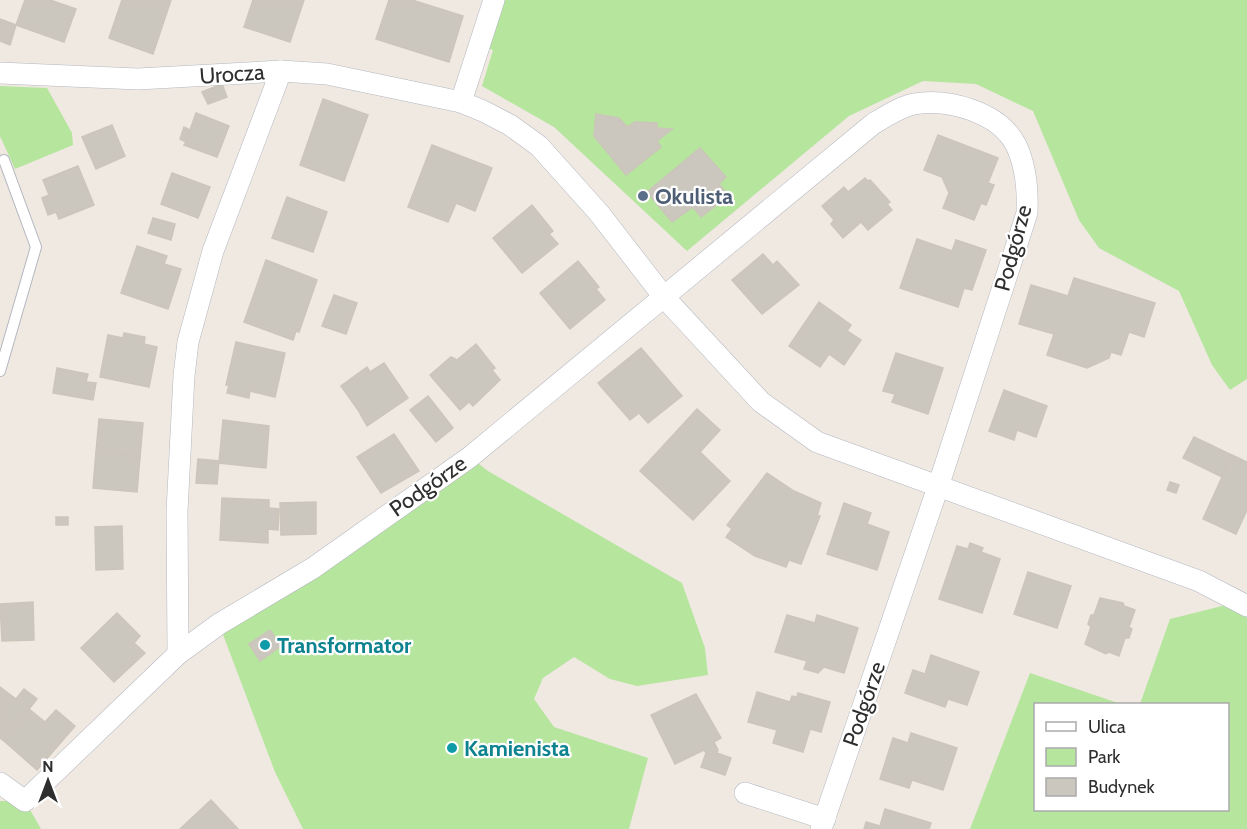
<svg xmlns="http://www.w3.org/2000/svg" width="1247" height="829" viewBox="0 0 1247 829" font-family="Cabin,sans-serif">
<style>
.green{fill:#b6e59e}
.building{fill:#cbc7bf;stroke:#cbc5ba;stroke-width:1.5}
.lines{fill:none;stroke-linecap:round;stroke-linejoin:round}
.lane-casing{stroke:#b4b7c1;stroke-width:12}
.street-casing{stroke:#b4b7c1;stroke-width:22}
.lane{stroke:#fff;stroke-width:10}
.street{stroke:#fff;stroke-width:21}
.service-dot{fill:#5c6f8a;stroke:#fff;stroke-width:2}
.culture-dot{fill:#0f9aa8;stroke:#fff;stroke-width:2}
.labels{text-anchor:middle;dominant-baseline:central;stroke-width:4.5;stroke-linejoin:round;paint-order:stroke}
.street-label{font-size:22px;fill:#2e2e2e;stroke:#fff}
.service-label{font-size:22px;font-weight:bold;fill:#4e5e75;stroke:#fff;text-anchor:start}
.culture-label{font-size:22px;font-weight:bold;fill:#0d838f;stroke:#fff;text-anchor:start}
</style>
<rect width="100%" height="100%" fill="#efe9e1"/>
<g class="green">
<polygon points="494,0 1247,0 1247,379 1230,390 1212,365 1179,291 1099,248 1079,220 1033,111 976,84 923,81 849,116 687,251 554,127 482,86 493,50 479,46"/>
<polygon points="0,86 47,88 72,133 73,145 15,169 0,136"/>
<polygon points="470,457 488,471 682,583 705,648 708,675 637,686 610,679 574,657 543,678 534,699 554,727 648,758 629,829 303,829 275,772 219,624"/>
<polygon points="1238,602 1247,606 1247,829 970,829 1030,673 1121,704 1036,704 1036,810 1228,810 1228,704 1140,704 1170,619"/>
<polygon points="0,801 25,801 41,829 0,829"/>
</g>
<g class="building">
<polygon points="25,0 50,0 76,9 64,42 16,25"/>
<polygon points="122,0 171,0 153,54 109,38"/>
<polygon points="253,0 304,0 290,42 244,27"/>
<polygon points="389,0 412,0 463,16 449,62 376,39"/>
<polygon points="0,19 16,25 10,45 0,41"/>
<polygon points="222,84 227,97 208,104 202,92"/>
<polygon points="323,99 368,115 344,181 300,165"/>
<polygon points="196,113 229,126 217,157 184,145 186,142 180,139 184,127 190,130"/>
<polygon points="596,114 619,118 627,127 635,122 657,123 657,128 672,129 657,141 661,147 626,175 594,136"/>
<polygon points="112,125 125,156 96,169 82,137"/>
<polygon points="938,135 998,158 988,183 994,185 986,205 981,203 974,220 943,208 949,193 942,177 924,170"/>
<polygon points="432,145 492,168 475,211 456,203 448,222 408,207"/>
<polygon points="700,148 726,177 719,184 728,196 701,217 693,207 672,222 647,192"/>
<polygon points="78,166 94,205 59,219 56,212 48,215 42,198 49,195 43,180"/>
<polygon points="172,173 210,187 198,218 161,204"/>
<polygon points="865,178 868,181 870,180 890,202 887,204 892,210 868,230 861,222 843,238 831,224 834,220 822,206 844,187 848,192"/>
<polygon points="287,197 327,212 313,252 272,238"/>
<polygon points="532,205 553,231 549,234 558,244 522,273 493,238"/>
<polygon points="153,218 175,224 171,240 148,233"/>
<polygon points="917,239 952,251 956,240 986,250 972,290 964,288 958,307 900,288"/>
<polygon points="137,246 167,256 164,264 181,269 168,309 121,293"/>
<polygon points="763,254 773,265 777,261 799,285 762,314 732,280"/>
<polygon points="266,260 317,280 299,332 296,331 293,340 244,322"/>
<polygon points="578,261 599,287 596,289 605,300 570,329 540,293"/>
<polygon points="1074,278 1155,303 1144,337 1129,332 1121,355 1111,352 1109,358 1087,368 1047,355 1054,334 1019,324 1031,285 1068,296"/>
<polygon points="334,295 357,303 346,334 322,326"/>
<polygon points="819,302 851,325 847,331 861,340 844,365 829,354 820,367 789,346"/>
<polygon points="124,333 145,337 144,344 157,347 149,387 100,377 108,335 123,338"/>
<polygon points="236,342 285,353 275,397 250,391 249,398 227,393 229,385 226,385"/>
<polygon points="476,344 495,368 492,370 500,380 473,406 469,402 460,410 430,375 451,357 457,360"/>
<polygon points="641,348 682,396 648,423 639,413 630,420 598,383"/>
<polygon points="896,353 943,368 928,414 892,402 895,394 883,391"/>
<polygon points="384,363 408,398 367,426 358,410 341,386 367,367 370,372"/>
<polygon points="57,368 88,374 86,382 96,383 93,400 53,393"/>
<polygon points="1004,390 1047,406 1036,437 1017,430 1014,440 989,431"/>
<polygon points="428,396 453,428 436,442 410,410"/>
<polygon points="697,409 720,430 700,452 730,481 693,520 640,471"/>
<polygon points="99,419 143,423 140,457 96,452"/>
<polygon points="223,420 269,426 266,468 219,463"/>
<polygon points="394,434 419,471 381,493 357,457"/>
<polygon points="1194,437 1232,455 1222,477 1183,458"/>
<polygon points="96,452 140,457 137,492 93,488"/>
<polygon points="1232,455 1247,462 1247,510 1236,534 1203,519"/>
<polygon points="198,459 219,461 217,484 196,483"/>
<polygon points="767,473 794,491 821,503 817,516 820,516 801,564 789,560 786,567 755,556 726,537 732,529 727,525"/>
<polygon points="1170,482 1179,485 1176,493 1167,490"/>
<polygon points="222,498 269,500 269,508 279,509 278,530 268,529 268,543 220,540"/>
<polygon points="316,502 316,534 281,535 280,503"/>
<polygon points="844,503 871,513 867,524 889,532 877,570 827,554"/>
<rect x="56" y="517" width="12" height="8"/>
<polygon points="122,526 123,569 96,570 95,527"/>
<polygon points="970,543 983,548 981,552 1000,559 982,613 939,599 957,546 968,549"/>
<polygon points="1028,572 1071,586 1057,628 1014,614"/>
<polygon points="1100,598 1123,603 1124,606 1135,610 1129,627 1132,629 1129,638 1125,638 1119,656 1109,652 1106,654 1085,644 1091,627 1088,624 1091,615 1094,615"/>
<polygon points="33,602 34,640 2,641 0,604"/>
<polygon points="117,613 140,636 134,643 145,653 114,682 81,648"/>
<polygon points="787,615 815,623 817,615 858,628 844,673 824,667 818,673 804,669 807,661 775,652"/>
<polygon points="270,630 281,646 260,661 249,644"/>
<polygon points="931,655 979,672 967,705 948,699 945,707 905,693 913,670 925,674"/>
<polygon points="0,687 16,699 24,689 37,699 4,741 0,738"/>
<polygon points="757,692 790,702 792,696 797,697 798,693 830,702 821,732 810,729 803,752 773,743 777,730 748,722"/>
<polygon points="696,694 721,738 714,742 718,750 717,753 731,758 725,775 701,767 706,753 704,750 675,764 651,715"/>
<polygon points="29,709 45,722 56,710 75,726 37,770 4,741"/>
<polygon points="911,733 957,748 943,790 912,780 909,788 880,779 893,738 908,743"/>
<polygon points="211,800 238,829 180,829"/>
<polygon points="885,809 931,823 929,829 864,829 866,822 880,826"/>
</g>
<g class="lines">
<defs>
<polyline id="lane" points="0,371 36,247 4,160"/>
<g id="street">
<polyline points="0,73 138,79 281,71 327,74 461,102 483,111 510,125 539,146 599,213 664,297 761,402 817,442 1199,581 1247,606"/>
<polyline points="461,102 494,0"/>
<polyline points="178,654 177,511 184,376 188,342 213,251 281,71"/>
<path d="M0,783L25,801L178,654L219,624L313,568L470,457L873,124C886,116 900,107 914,104C948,98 999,112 1016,145C1026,166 1028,190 1027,213L938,487L821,829"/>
<polyline points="745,793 825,819"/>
</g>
</defs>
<use href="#lane" class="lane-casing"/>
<use href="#street" class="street-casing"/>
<use href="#lane" class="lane"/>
<use href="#street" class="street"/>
</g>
<circle class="service-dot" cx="643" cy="196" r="6"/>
<g class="culture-dot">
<circle cx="265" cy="645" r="6"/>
<circle cx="452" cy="748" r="6"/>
</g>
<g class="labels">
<g class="street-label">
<text transform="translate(232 74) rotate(-4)">Urocza</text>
<text transform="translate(1013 248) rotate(-75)">Podgórze</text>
<text transform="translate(428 486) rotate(-35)">Podgórze</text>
<text transform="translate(864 704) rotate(-71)">Podgórze</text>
</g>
<g class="service-label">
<text x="655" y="196">Okulista</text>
</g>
<g class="culture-label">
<text x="277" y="645">Transformator</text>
<text x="464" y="748">Kamienista</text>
</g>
</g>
<rect x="1034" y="703" width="195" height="108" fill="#ffffff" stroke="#ababab" stroke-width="1.5"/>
<rect x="1046" y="722" width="30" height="9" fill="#ffffff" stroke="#ababab" stroke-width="1.5"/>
<text x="1088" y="733" font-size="18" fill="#2e2e2e">Ulica</text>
<rect x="1046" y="748" width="30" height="18" fill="#b6e59e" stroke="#ababab" stroke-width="1.5"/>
<text x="1088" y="763" font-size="18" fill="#2e2e2e">Park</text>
<rect x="1046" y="778" width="30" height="18" fill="#cbc7bf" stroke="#ababab" stroke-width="1.5"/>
<text x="1088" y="793" font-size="18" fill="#2e2e2e">Budynek</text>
<g transform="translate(48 781)" stroke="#ffffff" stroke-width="4.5" paint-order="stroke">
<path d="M0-4.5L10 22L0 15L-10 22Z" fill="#2e2e2e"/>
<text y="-9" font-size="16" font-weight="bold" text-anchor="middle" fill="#2e2e2e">N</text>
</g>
</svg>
